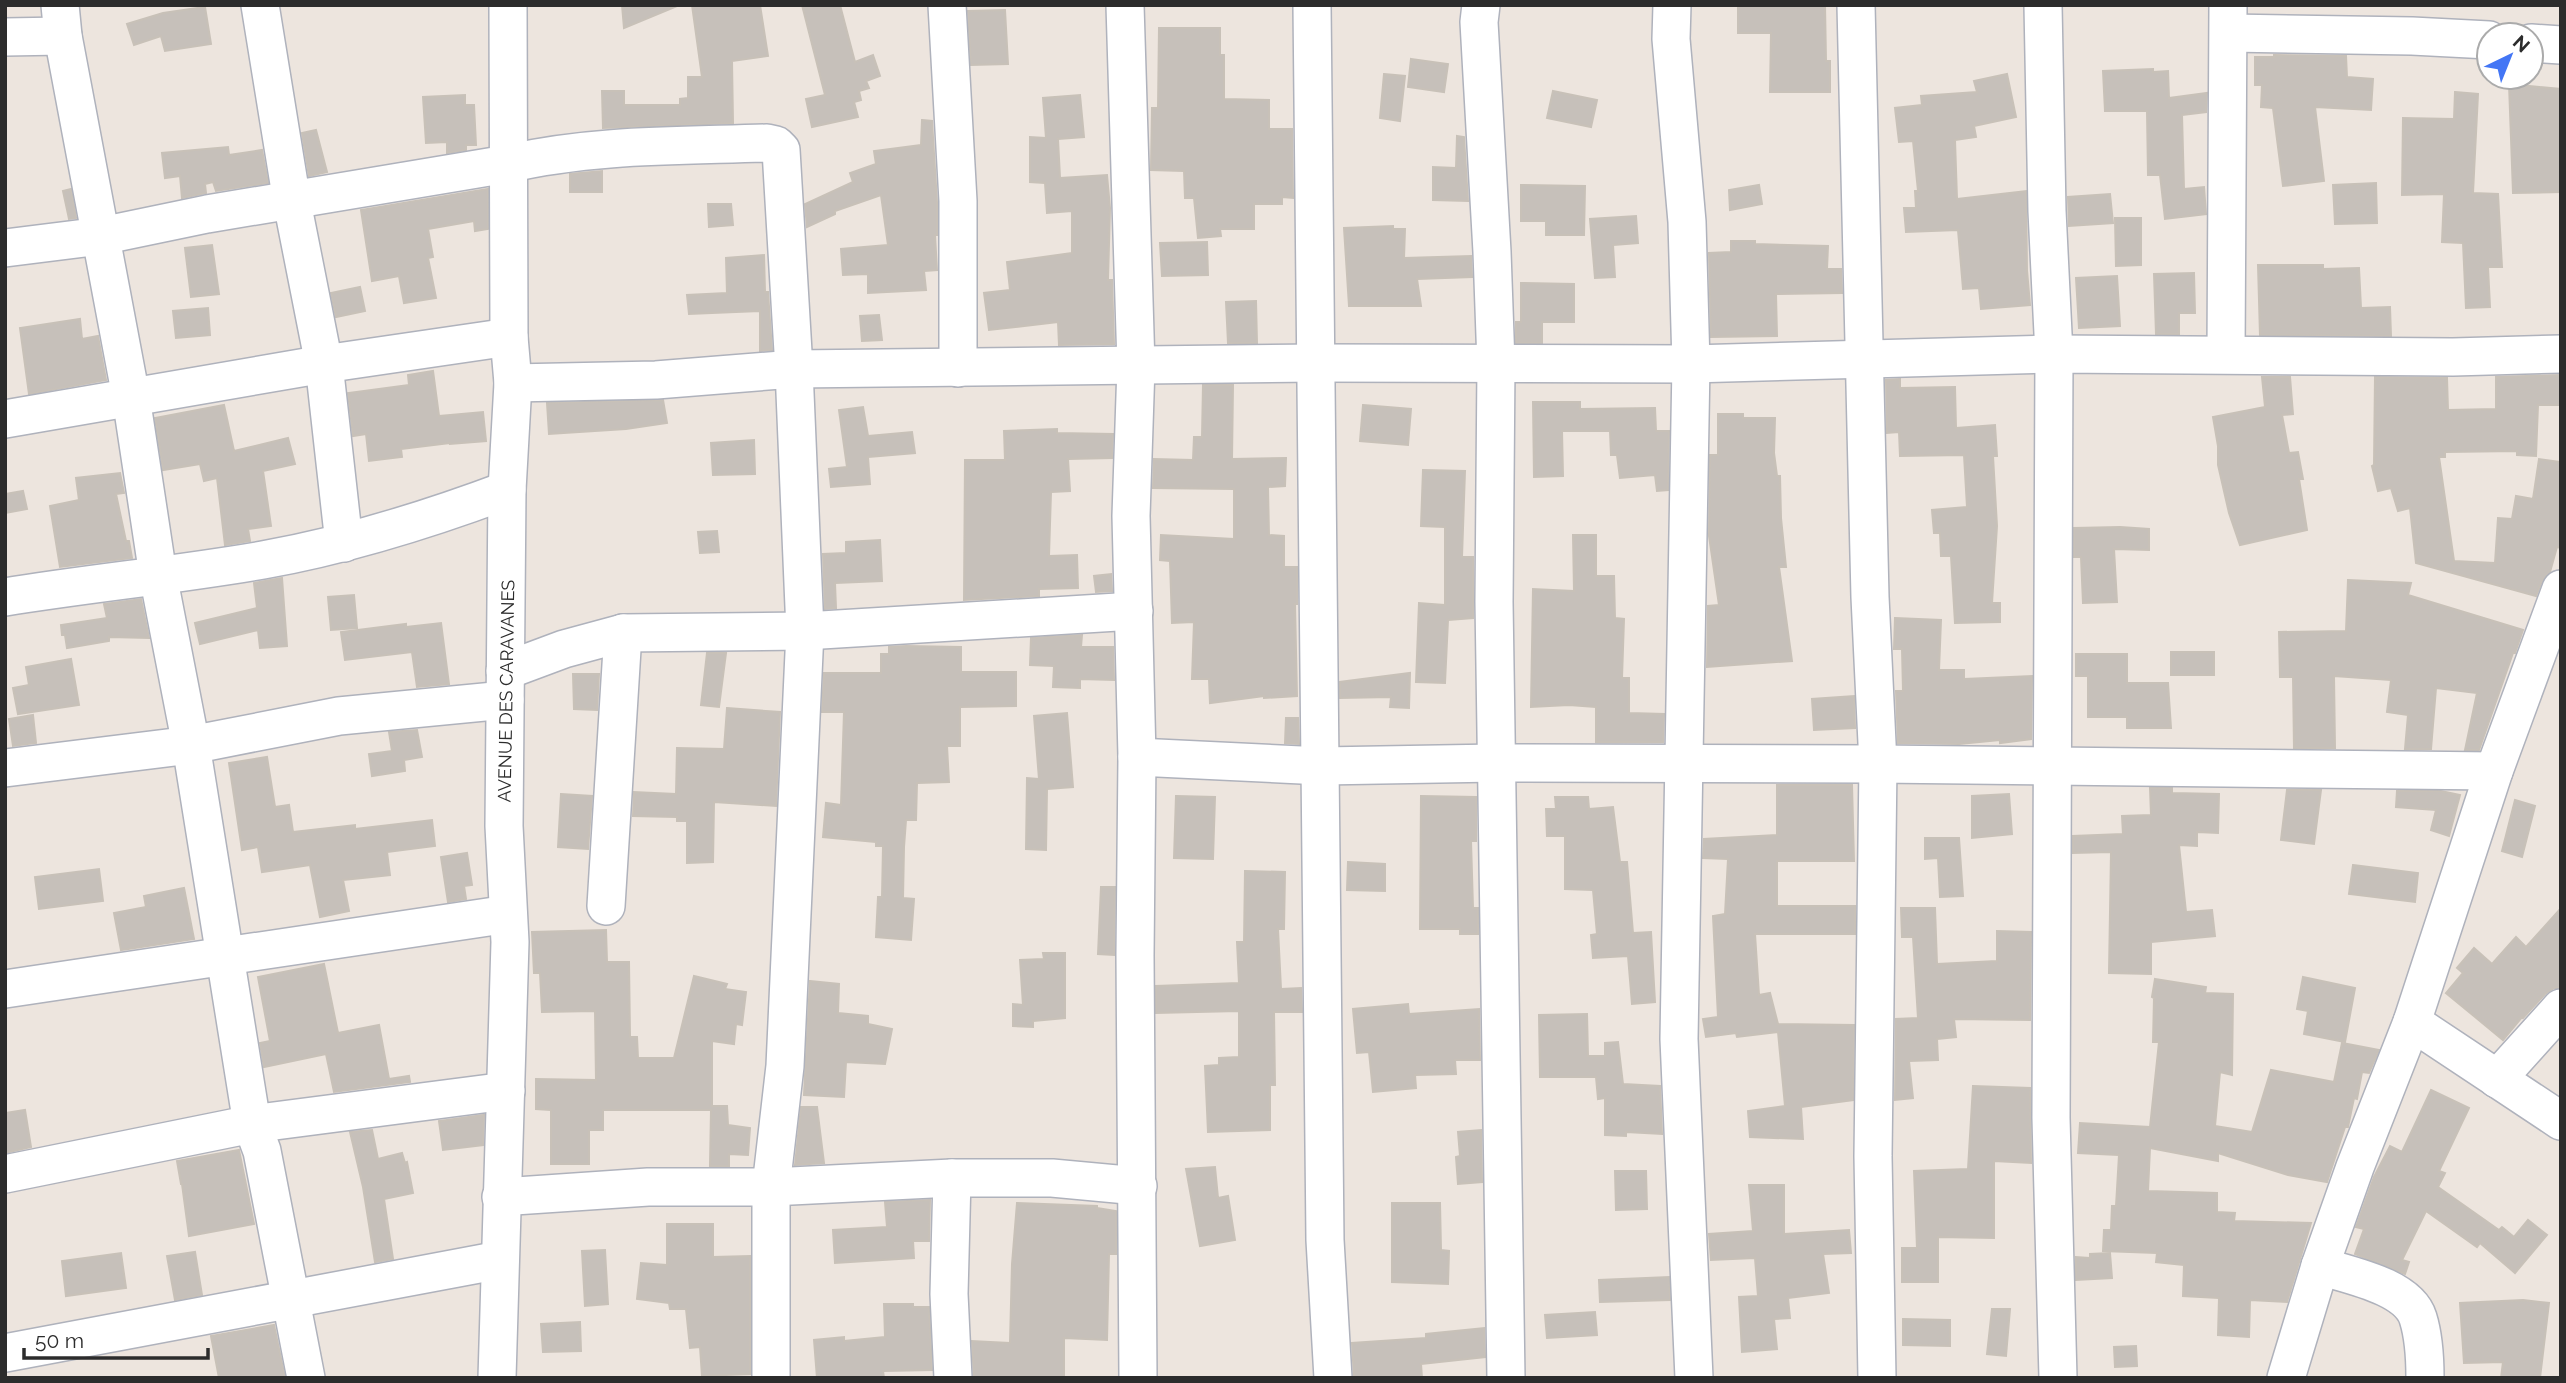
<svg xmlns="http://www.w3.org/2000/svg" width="2566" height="1383" viewBox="0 0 2566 1383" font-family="Raleway,sans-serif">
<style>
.building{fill:#c6c0ba;stroke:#c8c1b8;stroke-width:2}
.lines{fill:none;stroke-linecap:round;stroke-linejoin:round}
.minor-casing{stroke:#afb2bc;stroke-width:40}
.minor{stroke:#fff;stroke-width:37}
.labels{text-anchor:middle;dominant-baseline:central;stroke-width:7;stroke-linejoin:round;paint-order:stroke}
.street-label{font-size:18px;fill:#2c2c2c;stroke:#fff}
</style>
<rect width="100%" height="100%" fill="#ede5de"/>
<g class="building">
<polygon points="622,5 677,5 677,6 624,28"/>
<polygon points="692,5 760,5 768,56 732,61 733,123 603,128 602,91 624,91 624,105 680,105 680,99 688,98 688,77 702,77"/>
<polygon points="802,5 840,5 855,62 873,55 880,76 866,81 869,88 859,91 861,100 854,102 858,117 812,127 806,99 825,95"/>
<polygon points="1738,5 1825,5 1826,61 1830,61 1830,92 1770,92 1771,33 1738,33"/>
<polygon points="205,7 211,44 165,51 161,36 134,45 127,24 163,13"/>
<polygon points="1005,10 1008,64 971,65 968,11"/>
<polygon points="1159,28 1220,28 1220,55 1224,55 1224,99 1269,100 1269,129 1292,129 1293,198 1282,197 1282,204 1254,204 1254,229 1220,229 1221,236 1198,238 1194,198 1185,198 1184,171 1151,170 1152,108 1158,108"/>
<polygon points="2274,55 2346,56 2347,77 2373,79 2371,110 2315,107 2324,181 2283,186 2273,108 2261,107 2262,85 2255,85 2255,57 2274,57"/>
<polygon points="1411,59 1448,64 1444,92 1408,87"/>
<polygon points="2153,69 2153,72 2168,71 2169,98 2207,93 2206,112 2182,115 2184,189 2204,187 2206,214 2165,219 2160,175 2148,175 2147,111 2105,111 2103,71"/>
<polygon points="1384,74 1405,76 1400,121 1380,118"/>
<polygon points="2007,74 2016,117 1974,126 1976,137 1955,140 1957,199 2026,191 2027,270 2030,305 1981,309 1979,288 1963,289 1958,230 1906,232 1904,208 1916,208 1915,191 1918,191 1913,141 1899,142 1895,108 1922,105 1921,96 1977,92 1974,81"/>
<polygon points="2509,84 2561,89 2561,192 2513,193"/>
<polygon points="1553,91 1597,100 1591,127 1547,118"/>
<polygon points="2455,92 2478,94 2473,193 2498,194 2502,267 2488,267 2490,307 2466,308 2463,243 2442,242 2444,194 2402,195 2403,118 2454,119"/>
<polygon points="465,95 465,105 474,105 476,145 466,145 466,150 447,153 447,142 426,143 423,97"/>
<polygon points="1080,95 1084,137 1058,139 1060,178 1107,175 1110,208 1108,280 1112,280 1114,344 1059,345 1058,322 989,330 984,293 1010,290 1007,262 1072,253 1072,211 1047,213 1045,183 1030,182 1030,137 1046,138 1043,98"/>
<polygon points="922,120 932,121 937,202 937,235 935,235 937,270 924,271 926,290 868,293 868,274 843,275 841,249 888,245 881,195 835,211 835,214 807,227 805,204 853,182 850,173 876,164 874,151 921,145"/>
<polygon points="316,130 327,172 309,176 302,133"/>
<polygon points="1457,136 1464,137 1468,201 1433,200 1433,167 1456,168"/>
<polygon points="228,147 229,155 262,150 268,183 216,191 213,182 205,184 206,193 182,198 180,176 165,178 162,153"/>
<polygon points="602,171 602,192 570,192 570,174"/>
<polygon points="2376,183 2377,223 2335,224 2333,185"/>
<polygon points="1521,185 1585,186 1584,235 1546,235 1546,221 1521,221"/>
<polygon points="1759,185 1762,204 1730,210 1729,190"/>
<polygon points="71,189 76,218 69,219 63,191"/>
<polygon points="488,189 488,229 475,231 474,221 428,229 433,257 428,258 436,298 404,303 399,276 372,281 361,210"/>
<polygon points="2110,194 2113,223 2069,226 2068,197"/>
<polygon points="708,204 731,204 733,225 709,227"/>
<polygon points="1636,216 1638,243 1613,245 1615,277 1595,278 1590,219"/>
<polygon points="2115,218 2141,218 2141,265 2116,266"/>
<polygon points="1393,226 1393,229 1405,229 1404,258 1471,256 1472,277 1417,279 1421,306 1349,306 1344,228"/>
<polygon points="1731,241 1755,241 1755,244 1828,246 1827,269 1841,269 1842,293 1776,294 1777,336 1711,337 1709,253 1731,252"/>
<polygon points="1207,242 1208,275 1162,276 1160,243"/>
<polygon points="212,245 219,294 191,297 185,248"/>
<polygon points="764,255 765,292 768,292 772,350 760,351 760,311 689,314 687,295 727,293 726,258"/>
<polygon points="2258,265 2323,265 2323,269 2359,268 2361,308 2390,307 2391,336 2260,335"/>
<polygon points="2194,273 2195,313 2179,313 2179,334 2156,334 2154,274"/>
<polygon points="2117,276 2120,326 2079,328 2076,278"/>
<polygon points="1521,283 1574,284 1574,322 1542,322 1542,343 1516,343 1516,322 1521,322"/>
<polygon points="360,287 365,311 336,317 331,293"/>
<polygon points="1256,301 1257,343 1228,343 1226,302"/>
<polygon points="208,308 210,335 176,338 173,311"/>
<polygon points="879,315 882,340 862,341 860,316"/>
<polygon points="80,319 82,339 98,336 106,380 29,394 20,328"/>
<polygon points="433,371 439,416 483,412 486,441 450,444 450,443 401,449 402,457 369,461 366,434 353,436 348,393 409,385 408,375"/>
<polygon points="2561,375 2561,405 2538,405 2536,456 2517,455 2517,451 2445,452 2445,457 2439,457 2454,561 2495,563 2498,518 2512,519 2516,496 2533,499 2539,459 2561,462 2561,548 2557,547 2550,572 2542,581 2536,596 2416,563 2410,508 2398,511 2391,488 2378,491 2372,466 2374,465 2375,377 2447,378 2448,410 2496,409 2496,377"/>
<polygon points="2262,377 2290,377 2293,414 2282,415 2289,453 2298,452 2303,479 2299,479 2307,530 2240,545 2229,513 2218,465 2218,446 2213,417 2265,407"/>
<polygon points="1900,379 1900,388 1955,387 1956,428 1995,425 1997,456 1993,456 1997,526 1992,603 2000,603 2000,622 1955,623 1951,556 1941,556 1940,533 1934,533 1932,510 1967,507 1964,455 1900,456 1899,432 1887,433 1886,380"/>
<polygon points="1203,385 1233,385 1232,459 1286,458 1285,486 1268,487 1269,535 1284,536 1284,567 1297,567 1297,604 1295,604 1297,696 1264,698 1264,696 1210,703 1209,679 1192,679 1194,622 1172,623 1170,561 1160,560 1161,535 1234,539 1234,489 1153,488 1154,459 1193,460 1194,437 1202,437"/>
<polygon points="663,400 667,423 626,429 549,434 547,403"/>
<polygon points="1533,402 1580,402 1580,409 1655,408 1656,431 1669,431 1668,490 1657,491 1655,475 1620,478 1617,455 1611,455 1610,431 1562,431 1563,476 1534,477"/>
<polygon points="224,405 234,451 288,438 295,464 263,471 271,526 248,529 250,541 225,545 217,478 204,481 200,464 163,470 155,418"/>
<polygon points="1363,405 1411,409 1408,445 1360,441"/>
<polygon points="863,407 868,436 912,432 915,453 868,457 870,484 831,487 829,469 847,467 839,410"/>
<polygon points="1718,414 1743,414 1743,418 1775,418 1774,453 1777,476 1780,476 1781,518 1786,567 1779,567 1792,661 1707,667 1708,606 1719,605 1709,536 1710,455 1718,455"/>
<polygon points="1057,429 1057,433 1113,434 1112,458 1068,459 1070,491 1051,492 1049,556 1077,555 1078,588 1039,589 1039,596 964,600 965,460 1005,460 1004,431"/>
<polygon points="754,440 755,474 713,475 711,443"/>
<polygon points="1423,470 1465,471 1462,557 1473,557 1473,618 1448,620 1445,683 1416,682 1419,603 1445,605 1445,527 1421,526"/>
<polygon points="120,473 124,493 116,494 126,541 129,541 132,558 60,567 50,506 79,500 76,478"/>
<polygon points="23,491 27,509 5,513 5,494"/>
<polygon points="2120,527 2149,529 2149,550 2114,549 2117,602 2083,603 2081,557 2074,557 2074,528"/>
<polygon points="717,531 719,552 700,553 698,532"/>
<polygon points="1573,535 1596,535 1596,576 1614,576 1615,618 1624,619 1622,678 1629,678 1629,713 1664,714 1663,742 1596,742 1596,707 1569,705 1531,707 1533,589 1574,591"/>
<polygon points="880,540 882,581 835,583 836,608 825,609 823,554 846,553 846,542"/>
<polygon points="1111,574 1112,591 1096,592 1094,576"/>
<polygon points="282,578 287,646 260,648 258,630 200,644 195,623 257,608 254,583"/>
<polygon points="2348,580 2411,583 2408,595 2523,630 2515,653 2513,653 2479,750 2465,750 2477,693 2436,688 2431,749 2405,749 2408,715 2387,712 2391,680 2334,676 2335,748 2294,748 2293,677 2280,677 2279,632 2346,631"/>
<polygon points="354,595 357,628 331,630 328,597"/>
<polygon points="141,599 149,638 109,637 109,641 67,648 65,635 62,635 61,625 107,618 104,604"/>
<polygon points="1895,618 1941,620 1939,670 1964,670 1964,679 2032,676 2031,739 2000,743 2000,740 1959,744 1898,743 1896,691 1903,691 1902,649 1894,649"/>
<polygon points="441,623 449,684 417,687 412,652 345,660 341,632 406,624 406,627"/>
<polygon points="1082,635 1081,647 1113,647 1114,680 1080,679 1080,688 1053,687 1054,666 1030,665 1031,638"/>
<polygon points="906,646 961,647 961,672 1016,672 1016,706 960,707 960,746 947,746 949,782 917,783 916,820 906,820 904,847 903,898 914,899 911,940 876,937 878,897 882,897 883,846 876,846 876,842 823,837 826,803 841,805 844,712 822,712 824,673 881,673 881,654 889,654 889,647"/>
<rect x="2171" y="652" width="43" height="23"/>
<polygon points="707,653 726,653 719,707 701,705"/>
<polygon points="2076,654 2127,654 2127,683 2168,683 2171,728 2127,728 2127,717 2088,717 2088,676 2076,676"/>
<polygon points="71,659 79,705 18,714 13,688 29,685 26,667"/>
<polygon points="1410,673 1409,708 1390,707 1391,697 1340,698 1340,682"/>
<polygon points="573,674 599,674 597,710 574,709"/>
<polygon points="1854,696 1855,728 1814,730 1812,699"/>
<polygon points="727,708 780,712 776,806 714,802 713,862 687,863 687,821 677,821 677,817 633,816 634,792 676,794 677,748 724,749"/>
<polygon points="1067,713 1073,787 1047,789 1046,850 1026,849 1027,778 1039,779 1034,716"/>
<polygon points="33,715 36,743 13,746 9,719"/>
<polygon points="1286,718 1298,718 1299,744 1285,743"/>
<polygon points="417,730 422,757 404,760 405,771 372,776 369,754 392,751 389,732"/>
<polygon points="267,757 275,807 289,805 293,832 355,825 355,829 432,820 435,846 387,852 390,875 343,880 349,911 320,917 310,865 262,872 258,847 242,850 229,763"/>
<polygon points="1777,785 1852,785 1854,861 1777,861 1777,906 1855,906 1855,934 1755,934 1759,995 1770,993 1778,1024 1854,1025 1853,1100 1801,1107 1803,1139 1750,1137 1748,1111 1785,1106 1778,1032 1737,1037 1736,1033 1706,1037 1703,1019 1718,1017 1713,916 1725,914 1728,859 1703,858 1704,839 1777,835"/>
<polygon points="2150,788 2172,788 2172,793 2219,794 2218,833 2197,832 2197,846 2179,845 2186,912 2212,910 2215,936 2151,942 2151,974 2109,973 2111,852 2073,853 2073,836 2123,834 2122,816 2151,815"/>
<polygon points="2287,790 2321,790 2314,844 2281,840"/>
<polygon points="2397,791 2441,791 2460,795 2449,836 2431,830 2436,810 2396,807"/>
<polygon points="561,794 592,796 588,849 558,847"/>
<polygon points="2009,794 2012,834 1972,838 1972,796"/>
<polygon points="1176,796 1215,797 1213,859 1174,858"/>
<polygon points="1421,796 1476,797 1476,841 1471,841 1473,908 1478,908 1478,934 1460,934 1460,929 1420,929"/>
<polygon points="1555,797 1588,797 1589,809 1613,807 1620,862 1627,862 1633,933 1651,932 1655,1002 1632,1004 1628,956 1593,958 1591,935 1597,934 1593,890 1565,889 1565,836 1547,836 1546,809 1556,809"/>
<polygon points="2515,800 2535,806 2522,857 2502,851"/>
<polygon points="1925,838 1959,838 1963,896 1940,897 1938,858 1925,859"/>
<polygon points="467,853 472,885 464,886 466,899 448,902 441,857"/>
<polygon points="1348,862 1385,864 1385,891 1347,890"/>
<polygon points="2353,865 2418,873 2415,902 2349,894"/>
<polygon points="99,869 103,901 39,909 35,877"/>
<polygon points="1245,871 1285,872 1284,929 1278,929 1281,989 1301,988 1302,1012 1274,1012 1275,1085 1270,1085 1270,1130 1208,1132 1205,1066 1219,1065 1219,1058 1239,1057 1239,1011 1156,1013 1156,986 1239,983 1237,942 1244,942"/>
<polygon points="1101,887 1115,887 1114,955 1098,954"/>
<polygon points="184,888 194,939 121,950 114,913 146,907 144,896"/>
<polygon points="1901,908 1935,908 1937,964 1997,961 1997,931 2031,932 2030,1020 1954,1019 1956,1037 1937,1039 1938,1060 1909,1061 1913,1098 1895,1100 1896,1019 1918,1018 1913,937 1902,937"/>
<polygon points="2561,908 2561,988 2554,988 2545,994 2523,1018 2522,1017 2503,1040 2446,993 2463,973 2457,968 2474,948 2492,964 2516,937 2526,947"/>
<polygon points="606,930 607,962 629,962 630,1037 637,1037 638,1058 674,1058 694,976 727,984 725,989 746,992 742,1025 736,1024 734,1044 712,1041 712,1106 727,1106 728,1125 750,1128 748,1155 729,1154 729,1166 710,1166 711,1110 603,1110 603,1130 589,1130 589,1164 551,1164 551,1110 536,1109 536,1079 596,1080 595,1011 542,1012 540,973 534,973 532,932"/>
<polygon points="1043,953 1065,953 1065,1018 1033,1021 1033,1027 1013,1026 1013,1004 1023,1005 1020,960 1044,959"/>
<polygon points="324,964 338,1033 379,1025 389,1079 409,1076 410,1082 334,1092 326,1054 264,1067 260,1043 270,1041 258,977"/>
<polygon points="2303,977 2355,988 2345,1042 2304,1034 2308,1011 2297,1009"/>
<polygon points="2155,979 2206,987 2205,993 2233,994 2232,1075 2220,1072 2215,1126 2252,1132 2271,1070 2334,1082 2342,1043 2379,1050 2369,1073 2362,1072 2357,1099 2354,1098 2348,1127 2345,1127 2327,1182 2288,1175 2218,1153 2218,1161 2150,1148 2148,1191 2217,1193 2217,1212 2235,1213 2234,1221 2311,1223 2287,1302 2250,1300 2249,1337 2218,1335 2219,1298 2183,1296 2184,1265 2156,1262 2157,1253 2103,1251 2104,1230 2111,1230 2112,1206 2116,1206 2119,1155 2078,1153 2080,1123 2150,1127 2159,1042 2153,1042 2154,998 2152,997"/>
<polygon points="810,981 839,984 838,1013 868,1016 868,1024 892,1029 885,1064 846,1062 844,1097 804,1095"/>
<polygon points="1408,1004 1409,1014 1479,1009 1480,1060 1455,1060 1456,1074 1415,1075 1416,1088 1373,1092 1369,1052 1357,1053 1353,1009"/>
<polygon points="1587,1014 1588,1056 1605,1056 1605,1043 1618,1042 1623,1084 1660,1086 1662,1134 1626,1132 1626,1136 1605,1135 1605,1098 1598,1099 1596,1077 1540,1077 1539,1015"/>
<polygon points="1973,1086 2030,1088 2031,1163 1994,1161 1994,1238 1938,1237 1938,1282 1902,1282 1902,1248 1917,1248 1914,1171 1968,1169"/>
<polygon points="2431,1090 2469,1108 2439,1171 2445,1173 2438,1187 2499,1230 2502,1227 2514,1237 2528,1220 2547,1235 2515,1273 2480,1243 2477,1247 2426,1211 2402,1260 2409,1262 2405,1274 2355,1254 2364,1229 2356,1227 2374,1177 2390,1146 2402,1152"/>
<polygon points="801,1107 817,1107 824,1163 795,1165"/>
<polygon points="25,1110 31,1147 5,1153 5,1113"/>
<polygon points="484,1115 483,1145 443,1150 439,1121"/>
<polygon points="372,1130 378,1159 402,1153 405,1163 407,1162 413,1193 384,1199 393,1259 375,1262 363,1187 350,1132"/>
<polygon points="1481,1130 1482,1182 1458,1184 1456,1157 1460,1156 1458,1132"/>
<polygon points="239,1150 254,1224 189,1236 182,1184 181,1184 177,1161"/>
<polygon points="1215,1167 1218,1198 1228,1196 1235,1240 1200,1246 1186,1169"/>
<polygon points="1615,1171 1646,1171 1647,1209 1616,1210"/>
<polygon points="1749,1185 1784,1185 1784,1234 1849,1230 1851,1253 1823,1254 1829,1293 1788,1298 1790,1318 1774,1319 1777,1349 1742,1352 1739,1297 1758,1296 1755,1258 1711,1260 1709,1234 1753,1231"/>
<polygon points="930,1200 929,1241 913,1241 914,1258 835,1263 833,1230 887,1227 885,1202"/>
<polygon points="1017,1203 1097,1206 1097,1208 1116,1211 1116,1254 1109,1254 1107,1340 1064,1338 1064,1378 974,1378 972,1341 1010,1343 1012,1264"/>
<polygon points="1392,1203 1440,1203 1441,1250 1449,1251 1448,1284 1392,1282"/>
<polygon points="667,1224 713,1224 713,1257 750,1256 750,1374 702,1376 700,1347 690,1348 686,1309 670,1309 669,1303 637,1299 641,1263 667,1265"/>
<polygon points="605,1250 608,1304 585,1306 582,1251"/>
<polygon points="195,1252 202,1295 175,1300 167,1256"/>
<polygon points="121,1253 126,1288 66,1296 62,1261"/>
<polygon points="2110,1253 2112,1278 2076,1280 2076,1257 2090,1258 2090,1254"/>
<polygon points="1669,1277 1670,1300 1600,1302 1599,1280"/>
<polygon points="2523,1300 2549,1303 2540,1378 2501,1378 2503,1362 2464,1363 2460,1303"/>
<polygon points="884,1304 913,1304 913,1307 929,1307 932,1370 883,1371 884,1378 817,1378 814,1340 844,1337 844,1341 885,1337"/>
<polygon points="1992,1309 2010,1309 2006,1356 1987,1354"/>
<polygon points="1595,1312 1597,1335 1547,1338 1545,1315"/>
<polygon points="1903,1319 1950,1320 1950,1346 1903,1345"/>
<polygon points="580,1322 581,1351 543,1352 541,1324"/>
<polygon points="274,1325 285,1378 219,1378 211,1336"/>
<polygon points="1484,1328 1485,1357 1421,1364 1422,1378 1354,1377 1352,1343 1426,1338 1426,1334"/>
<polygon points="2136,1346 2137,1366 2115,1367 2114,1347"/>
</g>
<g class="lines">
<defs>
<g id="minor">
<polyline points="60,5 63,36 131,397 158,575 191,745 252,1124 262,1151 306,1378"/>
<polyline points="260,5 292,202 324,364 344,543"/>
<polyline points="947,5 958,201 958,368"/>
<polyline points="1125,5 1136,366 1131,516 1137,757 1135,955 1138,1378"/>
<polyline points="1312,5 1325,1240 1333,1378"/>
<polyline points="1481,5 1479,22 1492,252 1496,364 1494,602 1506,1378"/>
<polyline points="1672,5 1671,39 1687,222 1691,364 1679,1039 1694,1378"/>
<polyline points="1856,5 1870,597 1878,764 1873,1156 1877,1378"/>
<polyline points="2043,5 2047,211 2054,354 2051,1118 2058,1378"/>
<polyline points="2229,33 2412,36 2489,40"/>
<polyline points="5,37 63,36"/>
<polyline points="2531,43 2561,45"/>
<path d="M5,248L101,236L207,214L507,164C592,144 681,146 767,143L776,145L781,150L794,369L805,631L785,1066L771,1187V1378"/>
<polyline points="2226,354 2228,5"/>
<polyline points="513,383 656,380 794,369 1316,363 1691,364 2054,354 2453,357 2561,354"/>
<polyline points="5,419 324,364 509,337"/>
<path d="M5,597C91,583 177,575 263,560C347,545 427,520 507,490"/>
<polyline points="505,671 564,649 623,633 805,631 1134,611"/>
<polyline points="1137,757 1322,766 1497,763 1878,764 2494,771"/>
<polyline points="5,768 191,745 339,716 505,700"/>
<polyline points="606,906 623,633"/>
<polyline points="5,989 508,914"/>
<polyline points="2412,1022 2561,1121"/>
<polyline points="2497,1079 2561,1008"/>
<polyline points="5,1174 252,1124 506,1091"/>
<polyline points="952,1178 949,1294 953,1378"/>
<polyline points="501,1197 648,1187 771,1187 952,1178 1052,1178 1138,1186"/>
<path d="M2320,1266C2348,1275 2408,1286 2418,1318C2424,1337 2425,1358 2425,1378"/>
<polyline points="5,1353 500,1260"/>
<polyline points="497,1378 510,942 504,826 507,490 513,383 509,337 508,5"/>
<polyline points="2286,1378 2320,1266 2355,1167 2412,1022 2494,771 2561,589"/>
</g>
</defs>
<use href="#minor" class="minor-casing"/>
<use href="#minor" class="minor"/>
</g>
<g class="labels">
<g class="street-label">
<text transform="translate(506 691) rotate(-89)">AVENUE DES CARAVANES</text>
</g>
</g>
<rect width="2566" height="1383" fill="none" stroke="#2c2c2c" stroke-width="14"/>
<g transform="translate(2510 56) rotate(43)"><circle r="33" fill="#ffffff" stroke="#ababab" stroke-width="2"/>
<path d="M0-5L12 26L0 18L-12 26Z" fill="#4376f5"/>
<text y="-10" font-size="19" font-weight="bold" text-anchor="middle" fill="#2c2c2c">N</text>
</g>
<path d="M24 1348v10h184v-10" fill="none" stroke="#2c2c2c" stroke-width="3.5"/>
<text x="35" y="1348" font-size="21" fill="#2c2c2c" stroke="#ffffff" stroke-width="5" paint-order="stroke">50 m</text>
</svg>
